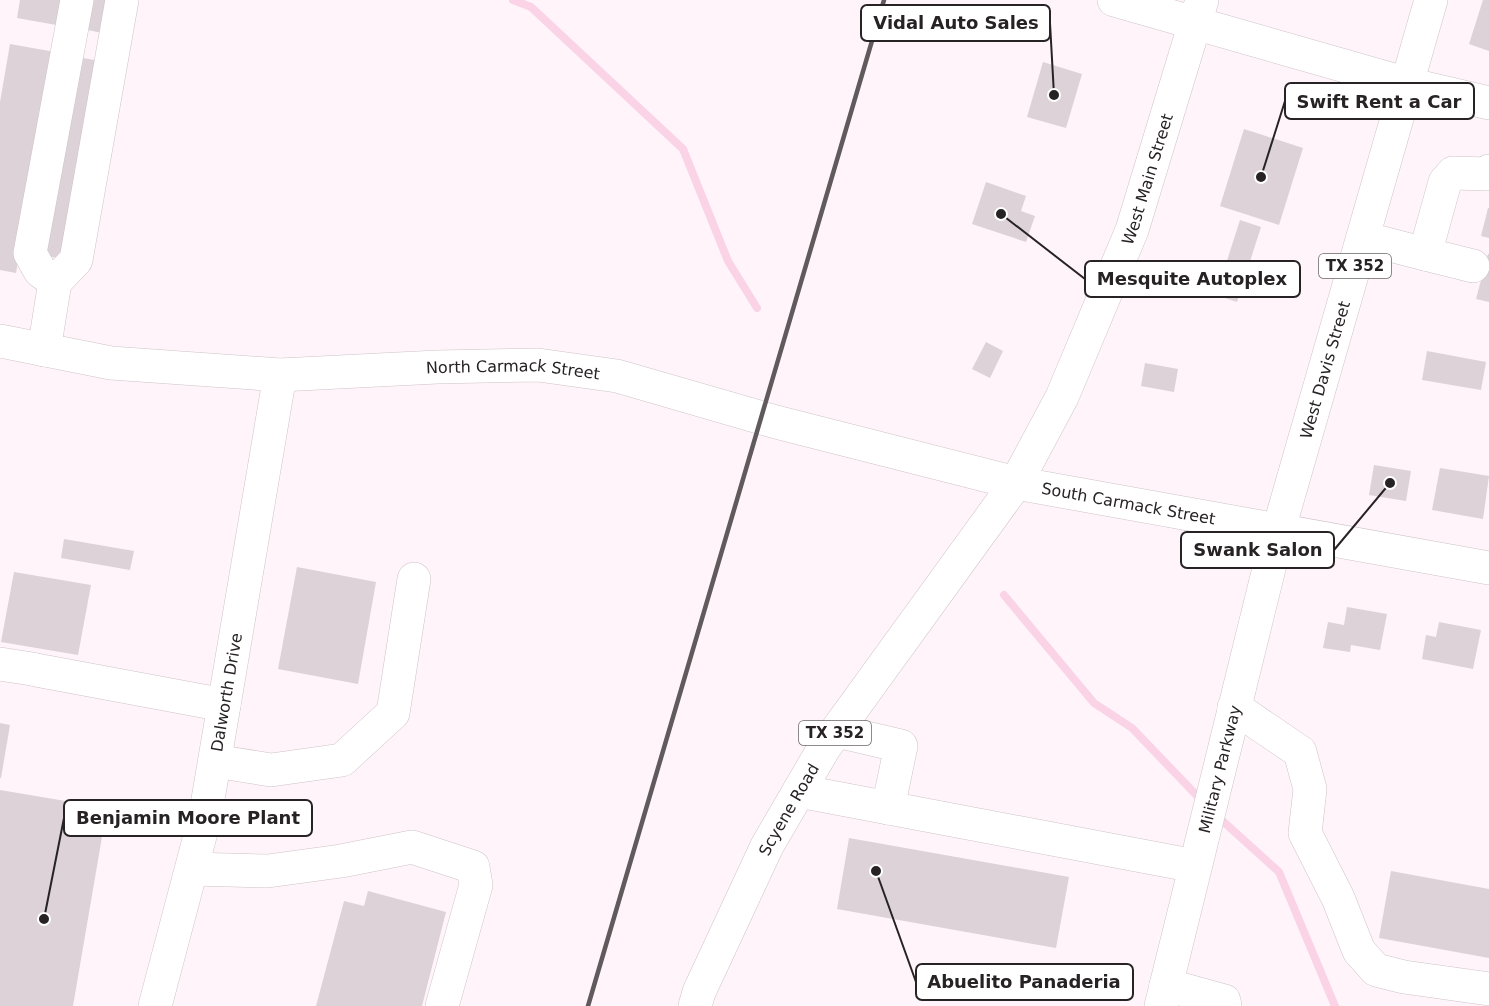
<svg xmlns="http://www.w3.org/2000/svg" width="1489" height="1006" viewBox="0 0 1489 1006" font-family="'DejaVu Sans',sans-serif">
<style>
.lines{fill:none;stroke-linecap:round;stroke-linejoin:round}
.stream{stroke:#fad4e6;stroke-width:8}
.building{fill:#dcd2d7}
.minor-casing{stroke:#cec3c8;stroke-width:34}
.major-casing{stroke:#cec3c8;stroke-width:34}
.minor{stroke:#fff;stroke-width:33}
.major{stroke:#fff;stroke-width:33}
.rail{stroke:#605a5d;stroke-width:4.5}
.labels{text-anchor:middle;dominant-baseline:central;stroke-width:5;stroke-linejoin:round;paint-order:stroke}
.shield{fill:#fff;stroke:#686566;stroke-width:1.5}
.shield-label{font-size:15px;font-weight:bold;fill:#272325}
.street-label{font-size:16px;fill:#272325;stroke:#fff}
.leader{fill:none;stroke:#272325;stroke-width:2}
.callout-dot{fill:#272325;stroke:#fff;stroke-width:2}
.callout{fill:#fff;stroke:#272325;stroke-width:2}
.callout-label{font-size:18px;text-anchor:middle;font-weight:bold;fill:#272325}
</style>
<rect width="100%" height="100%" fill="#fff4f9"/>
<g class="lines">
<g class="stream">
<polyline points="513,0 531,7 683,149 728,261 757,308"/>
<polyline points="1004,595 1094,703 1132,728 1203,802"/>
<polyline points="1216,815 1279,872 1335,1006"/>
</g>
</g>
<g class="building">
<polygon points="20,0 66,0 62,26 17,18"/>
<polygon points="88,0 113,0 107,34 83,29"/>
<polygon points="1483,0 1489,0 1489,51 1469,44"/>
<polygon points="10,44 55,52 16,273 0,270 0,102"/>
<polygon points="77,57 100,61 64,259 41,255"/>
<polygon points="1043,62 1082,74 1066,128 1027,117"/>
<polygon points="1244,129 1303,148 1279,225 1220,206"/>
<polygon points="986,182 1026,196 1021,211 1035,216 1026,242 972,224"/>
<polygon points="1488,208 1489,208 1489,238 1481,236"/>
<polygon points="1240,220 1261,227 1237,302 1216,295"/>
<polygon points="1488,254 1489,254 1489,302 1476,299"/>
<polygon points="986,342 1003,351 990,378 972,369"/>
<polygon points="1427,351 1486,362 1481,390 1422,380"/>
<polygon points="1145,363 1178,369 1174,392 1141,386"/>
<polygon points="1374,465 1411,471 1406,501 1369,495"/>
<polygon points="1440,468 1489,476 1483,519 1432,510"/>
<polygon points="64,539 134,551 130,570 61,558"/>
<polygon points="297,567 376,582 358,684 278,669"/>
<polygon points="14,572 91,585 78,655 1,642"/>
<polygon points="1347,607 1387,614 1380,650 1351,645 1350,652 1323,648 1328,622 1344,625"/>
<polygon points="1439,622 1481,630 1473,669 1422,659 1426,635 1436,637"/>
<polygon points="0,723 10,725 1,778 0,778"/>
<polygon points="0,790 101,807 97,830 103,831 73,1006 0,1006"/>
<polygon points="849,838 1069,877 1056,948 837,909"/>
<polygon points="1391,871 1489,889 1489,958 1379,938"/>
<polygon points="368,891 446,912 422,1006 316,1006 344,901 364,906"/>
</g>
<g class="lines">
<defs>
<g id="minor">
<polyline points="1114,0 1408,84 1489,103"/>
<polyline points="1363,238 1425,254"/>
<polyline points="1473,266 1425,254 1445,182 1453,173 1488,174 1489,171"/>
<polyline points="55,282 40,271 30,253 77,0"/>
<path id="s1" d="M0,341L111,363L280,375L437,367L538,365L617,376L776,422L1016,483L1489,568"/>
<polyline points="44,350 55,282 76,260 122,0"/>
<polyline points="0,664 32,669"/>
<polyline points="36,670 224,705"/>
<polyline points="1234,707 1300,752 1310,789 1305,833 1338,898 1359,951 1376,970 1404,977 1489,989"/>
<polyline points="837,731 901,746 888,808"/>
<polyline points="215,761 271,770 342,760 393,713 414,579"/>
<polyline points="799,791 1195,866"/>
<polyline points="192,869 268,871 341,861 412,847 473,867 476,885 442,1006"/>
<polyline points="1166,985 1224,1001 1225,1006"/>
<path id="s2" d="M155,1006L205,817L280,375"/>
</g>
<g id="major">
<path id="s3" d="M695,1006L699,992L767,846L824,748L1016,483L1062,397L1132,230L1202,0"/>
<path id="s4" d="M1161,1006L1278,532L1431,0"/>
</g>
</defs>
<use href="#minor" class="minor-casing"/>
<use href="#major" class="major-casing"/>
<use href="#minor" class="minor"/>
<use href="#major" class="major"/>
<polyline class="rail" points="588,1006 884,0"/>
</g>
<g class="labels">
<g class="shield">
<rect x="1319" y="254" width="72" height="24" rx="4.5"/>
<rect x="799" y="721" width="72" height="24" rx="4.5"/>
</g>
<g class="shield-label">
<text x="1355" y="266">TX 352</text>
<text x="835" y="733">TX 352</text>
</g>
<g class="street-label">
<text stroke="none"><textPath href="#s3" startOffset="948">West Main Street</textPath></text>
<text stroke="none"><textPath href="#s4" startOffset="657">West Davis Street</textPath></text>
<text stroke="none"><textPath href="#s1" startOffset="516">North Carmack Street</textPath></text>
<text stroke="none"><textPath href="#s1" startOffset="1148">South Carmack Street</textPath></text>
<text stroke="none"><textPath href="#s2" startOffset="322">Dalworth Drive</textPath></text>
<text stroke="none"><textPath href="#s4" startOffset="244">Military Parkway</textPath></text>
<text stroke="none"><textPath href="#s3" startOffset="218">Scyene Road</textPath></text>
</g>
</g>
<path class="leader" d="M1054 95L1050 23M1261 177L1285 101M1001 214L1085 279M1390 483L1334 550M44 919L64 818M876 871L916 982"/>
<g class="callout-dot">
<circle cx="1054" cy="95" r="6"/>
<circle cx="1261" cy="177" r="6"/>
<circle cx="1001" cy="214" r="6"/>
<circle cx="1390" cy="483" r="6"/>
<circle cx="44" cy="919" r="6"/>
<circle cx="876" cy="871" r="6"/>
</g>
<g class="callout">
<rect x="861" y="5" width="189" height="36" rx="6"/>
<rect x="1285" y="83" width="189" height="36" rx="6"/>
<rect x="1085" y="261" width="215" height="36" rx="6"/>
<rect x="1181" y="532" width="153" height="36" rx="6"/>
<rect x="64" y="800" width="248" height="36" rx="6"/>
<rect x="916" y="964" width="217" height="36" rx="6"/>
</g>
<g class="callout-label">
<text x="956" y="29">Vidal Auto Sales</text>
<text x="1379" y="108">Swift Rent a Car</text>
<text x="1192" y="285">Mesquite Autoplex</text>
<text x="1258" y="556">Swank Salon</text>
<text x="188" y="824">Benjamin Moore Plant</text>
<text x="1024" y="988">Abuelito Panaderia</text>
</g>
</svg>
